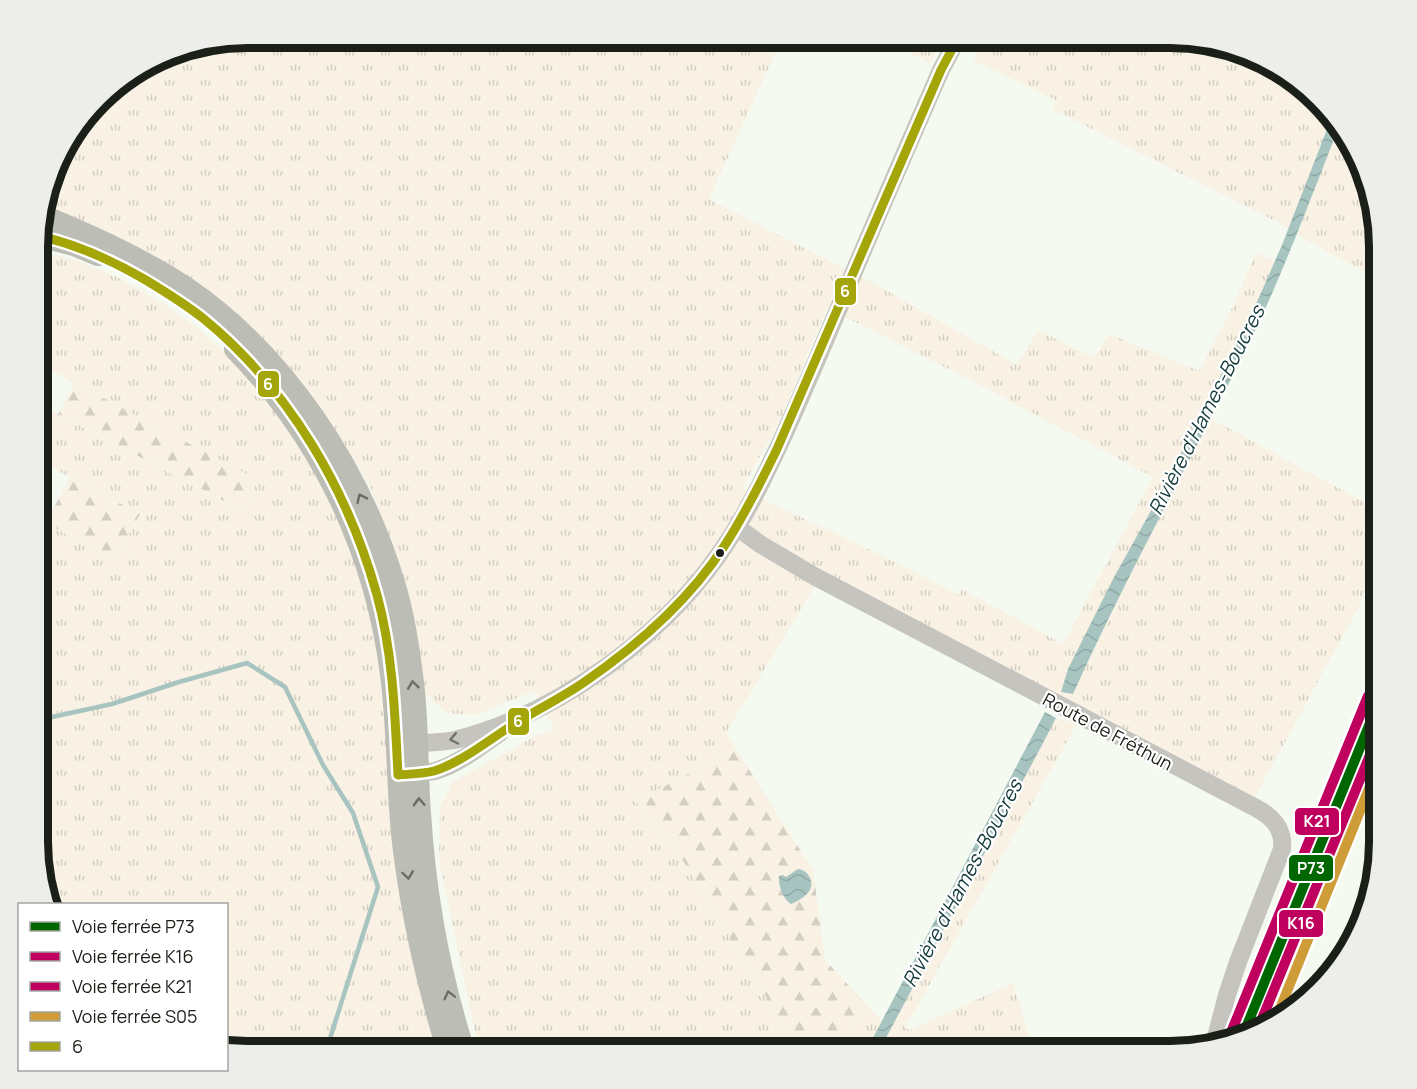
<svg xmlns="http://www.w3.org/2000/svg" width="1417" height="1089" viewBox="0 0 1417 1089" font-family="Manrope,sans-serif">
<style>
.grass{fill:url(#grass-tufts);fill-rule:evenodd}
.forest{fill:url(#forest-firs)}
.water{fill:url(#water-waves)}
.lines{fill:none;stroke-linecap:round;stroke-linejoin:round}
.stream{stroke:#a7c4c1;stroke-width:4.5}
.minor{stroke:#c5c4bf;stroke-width:18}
.major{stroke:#bcbdb5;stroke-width:22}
.bus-1-casing{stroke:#fff;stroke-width:14}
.bus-1{stroke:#a3a509;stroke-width:9}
.rail-1-casing{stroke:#fff;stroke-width:15}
.rail-2-casing{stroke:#fff;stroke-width:15}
.rail-3-casing{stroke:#fff;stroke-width:15}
.rail-4-casing{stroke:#fff;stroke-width:15}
.rail-1{stroke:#060;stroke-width:10}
.rail-2{stroke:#bf005f;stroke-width:10}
.rail-3{stroke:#bf005f;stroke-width:10}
.rail-4{stroke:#cf9d38;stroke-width:10}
.oneway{stroke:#6b6e66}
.oneway2{stroke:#70726b}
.bus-dot{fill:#1a1f17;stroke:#fff;stroke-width:2}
.labels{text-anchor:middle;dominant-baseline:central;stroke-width:4.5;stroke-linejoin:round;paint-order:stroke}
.street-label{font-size:18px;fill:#1a1f17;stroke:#fff}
.water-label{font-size:20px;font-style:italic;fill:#133a3b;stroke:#fff}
.rim{fill:none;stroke:#1a1f17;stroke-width:8}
.line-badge{stroke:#fff;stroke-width:2}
.badge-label{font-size:16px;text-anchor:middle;font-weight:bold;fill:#fff}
</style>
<defs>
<pattern id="grass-tufts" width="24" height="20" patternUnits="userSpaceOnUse" patternTransform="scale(1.5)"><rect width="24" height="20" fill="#f8f1e4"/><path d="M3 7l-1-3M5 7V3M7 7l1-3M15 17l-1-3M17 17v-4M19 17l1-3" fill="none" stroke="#d4cec3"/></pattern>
<pattern id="forest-firs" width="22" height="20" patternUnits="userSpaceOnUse" patternTransform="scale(1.5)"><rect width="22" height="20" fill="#f8f1e4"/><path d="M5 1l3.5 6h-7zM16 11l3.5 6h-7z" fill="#d4cec3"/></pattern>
<pattern id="water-waves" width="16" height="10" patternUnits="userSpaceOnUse" patternTransform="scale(1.5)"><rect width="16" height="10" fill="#a7c4c1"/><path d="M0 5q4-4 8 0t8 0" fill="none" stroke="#8fa8a5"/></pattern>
</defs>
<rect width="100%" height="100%" fill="#f5faf0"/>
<g class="grass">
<path d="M247,38H782L709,199L882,288L1017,365L1038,330L1094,358L1109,334L1199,371L1231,310L1256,253L1275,261L1248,322L1196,423L1158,498L1113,579L1068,669L1061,692L1073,693L1124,587L1210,418L1379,510V552L1358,608L1255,797L1055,694L815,586L726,733L736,749L636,801L650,821L671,841L799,1051H479L439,860L440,807L453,782L535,736L555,730L534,691L475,715L445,713L424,691L409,594L369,484L320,406L222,305L170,269L45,203L65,142L109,89L179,49ZM827,308L974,382L1153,477L1063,644L962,589L959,595L893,561L742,489L781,419Z"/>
<polygon points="878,38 944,38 930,63"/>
<polygon points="988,38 1184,38 1250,53 1308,89 1331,119 1289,228 1052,109 1056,100 973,60"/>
<polygon points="1338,129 1358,154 1379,246 1379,278 1335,256 1297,235"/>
<polygon points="39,251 75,260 113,275 158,300 197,327 252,378 291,430 318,476 354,557 372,616 387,737 438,1051 233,1051 227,1050 226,904 51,904 38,856 39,519 114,560 140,514 39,461 39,404 242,511 258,481 39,364"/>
<polygon points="1056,718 1077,724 905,1028 910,1030 1013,983 1034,1051 879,1051"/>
<polygon points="865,1003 882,1021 866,1051 842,1051"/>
</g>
<g class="forest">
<polygon points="75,383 258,480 243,511 58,414"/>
<polygon points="70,477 140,514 114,560 46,523"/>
<polygon points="736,749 813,870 825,960 865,1003 842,1051 799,1051 671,841 650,821 636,801"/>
</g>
<g class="water">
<path d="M1331,119L1338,129C1311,198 1285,268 1253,335C1194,455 1128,572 1073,694L1061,692L1068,669L1113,579L1158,498L1248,322L1282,245Z"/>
<polygon points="1045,712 1056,718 1042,745 879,1051 866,1051"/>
<path d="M798,869C804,870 807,872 810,878C816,891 801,900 791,904C783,899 778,885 779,876L783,875L786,877Z"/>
</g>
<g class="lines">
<polyline class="stream" points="38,720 112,704 179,682 247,663 285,687 323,765 353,813 378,887 326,1051"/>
<g class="minor">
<path d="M737,527L760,544L814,576L1256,808C1273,817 1284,829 1282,849L1238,962L1227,995L1215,1041"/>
<path d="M405,744C421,743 439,743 455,740C562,713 671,631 730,538C751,506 767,471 783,437C802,395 820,353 838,310C871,230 906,150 941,70L958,38"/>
<path d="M407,774C416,773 426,773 435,771C459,764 480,746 500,733"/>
</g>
<g class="major">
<path d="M41,215C91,236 139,257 185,287C284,354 360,469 394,583C405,618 410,655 414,692C418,732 417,773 420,813C425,892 440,976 464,1051"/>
<polyline points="39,236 74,245 98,255"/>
<path d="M235,349C322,438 376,552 391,675C398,728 397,781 402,834C410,907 426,980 448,1051"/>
</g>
<defs>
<path id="bus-1" d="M39,236C76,244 111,260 144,279C164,291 185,304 204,319C289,389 348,490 377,595C393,653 395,715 398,775C410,774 423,774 434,771C463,762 491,738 516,723C538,709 561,698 583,683C637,646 689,601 725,545C745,514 761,482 777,449L941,70L958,38"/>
</defs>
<use href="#bus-1" class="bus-1-casing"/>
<use href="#bus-1" class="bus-1"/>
<defs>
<polyline id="rail-1" points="1243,1035 1379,701"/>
<polyline id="rail-2" points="1257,1031 1379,733"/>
<polyline id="rail-3" points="1232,1030 1368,696"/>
<polyline id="rail-4" points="1275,1021 1379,764"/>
</defs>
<use href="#rail-1" class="rail-1-casing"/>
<use href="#rail-2" class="rail-2-casing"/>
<use href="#rail-3" class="rail-3-casing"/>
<use href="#rail-4" class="rail-4-casing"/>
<use href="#rail-1" class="rail-1"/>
<use href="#rail-2" class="rail-2"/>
<use href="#rail-3" class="rail-3"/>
<use href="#rail-4" class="rail-4"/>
</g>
<defs><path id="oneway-chevron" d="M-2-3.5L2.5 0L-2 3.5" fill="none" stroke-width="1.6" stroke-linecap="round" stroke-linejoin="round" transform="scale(1.5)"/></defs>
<g class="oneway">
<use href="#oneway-chevron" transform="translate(361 498) rotate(-116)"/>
<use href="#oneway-chevron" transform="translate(413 685) rotate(-97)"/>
<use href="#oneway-chevron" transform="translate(419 802) rotate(-92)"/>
<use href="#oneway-chevron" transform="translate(408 875) rotate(82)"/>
<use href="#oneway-chevron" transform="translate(449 995) rotate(-104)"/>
</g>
<use class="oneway2" href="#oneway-chevron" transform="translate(454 739) rotate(168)"/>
<circle class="bus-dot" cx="720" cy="553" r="5"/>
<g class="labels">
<g class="street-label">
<text transform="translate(1108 731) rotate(28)">Route de Fréthun</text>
</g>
<g class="water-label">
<text transform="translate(1206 410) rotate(-63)">Rivière d'Hames-Boucres</text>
<text transform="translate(962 883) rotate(-62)">Rivière d'Hames-Boucres</text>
</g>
</g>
<path d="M0 0H1417V1089H0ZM247 48H1170A199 199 0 0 1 1369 247V842A199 199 0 0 1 1170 1041H247A199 199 0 0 1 48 842V247A199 199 0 0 1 247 48Z" fill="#ededec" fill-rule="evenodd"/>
<path class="rim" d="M247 48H1170A199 199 0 0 1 1369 247V842A199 199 0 0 1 1170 1041H247A199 199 0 0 1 48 842V247A199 199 0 0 1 247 48Z"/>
<g class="line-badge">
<rect x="834" y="277" width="23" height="29" rx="6" fill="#a3a509"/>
<rect x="257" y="370" width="23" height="28" rx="6" fill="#a3a509"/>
<rect x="507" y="707" width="23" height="29" rx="6" fill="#a3a509"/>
<rect x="1294" y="807" width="46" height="29" rx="6" fill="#bf005f"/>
<rect x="1288" y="854" width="46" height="28" rx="6" fill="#060"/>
<rect x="1278" y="909" width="46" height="29" rx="6" fill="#bf005f"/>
</g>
<g class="badge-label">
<text x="845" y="297">6</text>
<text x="268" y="390">6</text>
<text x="518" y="727">6</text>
<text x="1317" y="827">K21</text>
<text x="1311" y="874">P73</text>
<text x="1301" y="929">K16</text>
</g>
<rect x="18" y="903" width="210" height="168" fill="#ffffff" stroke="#a3a5a2" stroke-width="1.5"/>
<rect x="30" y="922" width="30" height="9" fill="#006600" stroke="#a3a5a2" stroke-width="1.5"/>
<text x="72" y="933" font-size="18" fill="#1a1f17">Voie ferrée P73</text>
<rect x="30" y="952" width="30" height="9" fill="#bf005f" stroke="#a3a5a2" stroke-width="1.5"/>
<text x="72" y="963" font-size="18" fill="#1a1f17">Voie ferrée K16</text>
<rect x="30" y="982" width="30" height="9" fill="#bf005f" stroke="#a3a5a2" stroke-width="1.5"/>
<text x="72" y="993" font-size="18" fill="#1a1f17">Voie ferrée K21</text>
<rect x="30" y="1012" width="30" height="9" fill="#cf9d38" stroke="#a3a5a2" stroke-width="1.5"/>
<text x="72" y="1023" font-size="18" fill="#1a1f17">Voie ferrée S05</text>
<rect x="30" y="1042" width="30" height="9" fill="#a3a509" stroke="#a3a5a2" stroke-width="1.5"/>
<text x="72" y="1053" font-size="18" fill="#1a1f17">6</text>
</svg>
